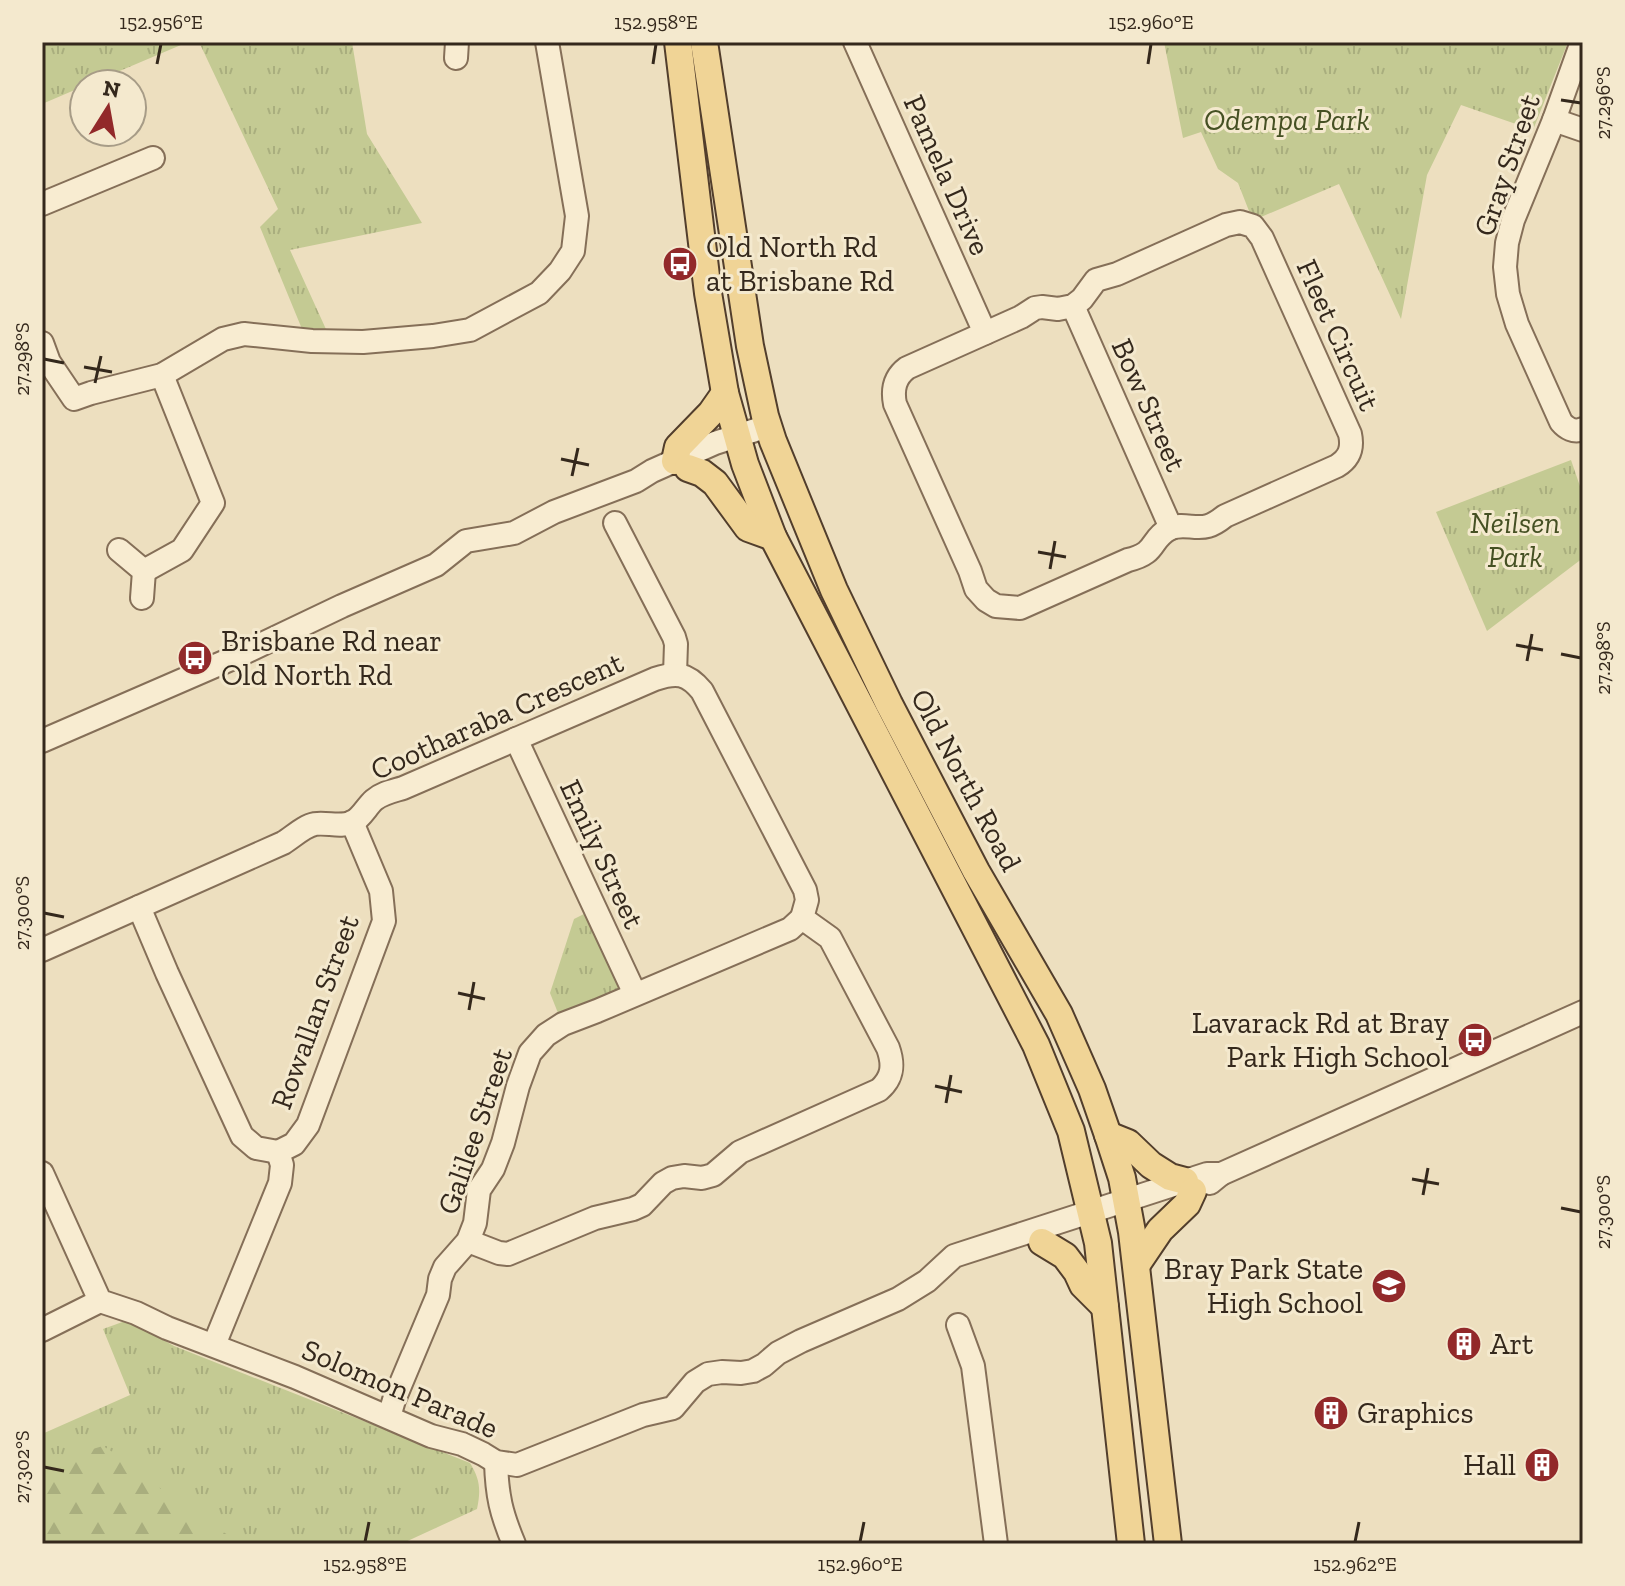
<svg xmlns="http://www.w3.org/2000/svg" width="1625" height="1586" viewBox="0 0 1625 1586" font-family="'Zilla Slab',serif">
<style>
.grass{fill:url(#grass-tufts)}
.forest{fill:url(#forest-firs)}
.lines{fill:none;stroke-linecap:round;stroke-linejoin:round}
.minor-casing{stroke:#856f58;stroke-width:26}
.major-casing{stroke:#523e2c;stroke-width:30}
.minor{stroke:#f8ecd1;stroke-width:22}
.major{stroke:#f0d496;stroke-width:26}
.ticks{fill:none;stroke:#34281c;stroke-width:3}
.labels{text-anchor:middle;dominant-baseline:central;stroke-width:6;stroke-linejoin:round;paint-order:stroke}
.park-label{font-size:30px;font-style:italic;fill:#455023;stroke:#f4e9ce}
.street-label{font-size:30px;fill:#34281c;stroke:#f4e9ce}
.poi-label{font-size:30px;fill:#34281c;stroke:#f4e9ce;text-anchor:start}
.neatline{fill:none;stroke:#34281c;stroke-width:3}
.ticks-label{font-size:20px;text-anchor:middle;fill:#34281c}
</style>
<defs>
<pattern id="grass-tufts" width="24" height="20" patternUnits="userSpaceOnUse" patternTransform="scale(2)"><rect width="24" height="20" fill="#c4ca93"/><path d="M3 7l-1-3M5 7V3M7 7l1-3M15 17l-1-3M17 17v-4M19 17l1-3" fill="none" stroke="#a9ae7e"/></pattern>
<pattern id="forest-firs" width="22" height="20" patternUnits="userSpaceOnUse" patternTransform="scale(2)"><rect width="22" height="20" fill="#c4ca93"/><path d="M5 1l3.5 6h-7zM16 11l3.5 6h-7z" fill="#a9ae7e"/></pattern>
</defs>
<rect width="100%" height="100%" fill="#eddfbf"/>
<g class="grass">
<polygon points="42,42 188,42 89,84 84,84 84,86 42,104"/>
<polygon points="199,42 352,42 367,134 422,223 290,250 330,338 302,329 260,227 278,209"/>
<polygon points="1164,42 1568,42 1533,130 1461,105 1427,175 1401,319 1339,184 1261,217 1249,211 1238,183 1218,169 1201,132 1183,138"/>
<polygon points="1571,460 1583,495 1583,558 1487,631 1436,512"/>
<polygon points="590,911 628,991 560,1018 550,993 574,919"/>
<path d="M128,1320L174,1346L470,1463C480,1479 481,1490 477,1509L401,1544H42V1434L130,1395L103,1329Z"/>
</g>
<polygon class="forest" points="103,1446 135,1466 172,1499 242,1544 42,1544 42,1461 48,1462"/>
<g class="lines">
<defs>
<g id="minor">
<polyline points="855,42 985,333"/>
<path d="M1582,42L1554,120L1513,220L1507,243L1505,267L1508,294L1517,324L1561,422C1566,428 1574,433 1583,429"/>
<polyline points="456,58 457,42"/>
<polyline points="1554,120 1583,130"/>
<polyline points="42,204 153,158"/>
<path d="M1240,222L1253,226L1262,238L1350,434C1353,448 1350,458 1337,466L1225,516C1220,520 1215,524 1208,526C1195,530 1182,522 1169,529C1149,540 1158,553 1128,560L1020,608L996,606L986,600L976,589L970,571L895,404C892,389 895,377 907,368L1021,317L1035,308L1042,307L1058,309L1073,306L1082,299L1096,280L1117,274L1226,225Z"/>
<polyline points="1073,306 1171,528"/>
<polyline points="42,343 49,362 74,399 91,393 162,375 223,339 244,334 312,341 363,342 433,336 470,330 539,293 560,271 573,251 577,216 547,42"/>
<polyline points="615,523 674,637 676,644 675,674"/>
<polyline points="119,550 144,571 142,598"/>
<polyline points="144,571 182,550 213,503 162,375"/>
<polyline points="516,739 635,994"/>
<polyline points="42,741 231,659 342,606 436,565 466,541 514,533 554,512 636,481 652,471 715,443 768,426"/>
<polyline points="139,907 167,973 242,1136 256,1148 278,1152"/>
<path d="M42,950L283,843C293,837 304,826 315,824C328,822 340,828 353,822C362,817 367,806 374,800C382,793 393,791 403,788L655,679C677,672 687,673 702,691L805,890L807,900L802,918L830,938L888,1048C894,1065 893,1078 879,1090L740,1152L713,1175L702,1178L684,1176L672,1178L663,1183L642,1205L633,1209L595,1218L508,1254L499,1253L468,1241"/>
<polyline points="278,1152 294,1144 308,1125 384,921 381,891 352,822"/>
<polyline points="42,1173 100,1301 136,1313 167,1328 295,1377 431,1436 462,1444 483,1454 496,1462 517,1465 643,1415 673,1408 695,1382 708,1374 722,1372 741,1373 753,1371 764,1365 778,1353 801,1341 898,1299 927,1281 954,1256 960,1254 1207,1174 1221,1174"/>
<polyline points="1210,1183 1221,1174 1583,1012"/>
<polyline points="958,1325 973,1366 996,1544"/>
<polyline points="42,1330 100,1301"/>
<polyline points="214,1345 280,1183 282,1165 278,1152"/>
<polyline points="389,1417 394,1400 438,1295 440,1279 445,1267 468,1241 475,1223 479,1190 493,1169 503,1143 518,1086 530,1053 546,1035 563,1024 597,1011 790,929 802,918"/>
<path d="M496,1462C497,1496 501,1513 514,1544"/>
</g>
<g id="major">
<polyline points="678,42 708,293 725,393 745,464 773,537 1036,1045 1071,1131 1098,1243 1131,1544"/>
<polyline points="704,42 750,346 765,416 773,441 834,590 889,704 976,871 1059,1014 1092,1089 1108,1135 1122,1178 1132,1232 1168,1544"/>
<polyline points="675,461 678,447 711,413 725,393"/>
<polyline points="688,468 702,473 715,483 748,528 773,537"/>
<polyline points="1108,1135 1128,1143 1151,1165 1170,1177 1185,1181"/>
<polyline points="1042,1242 1065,1256 1077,1272 1083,1285 1105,1307"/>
<polyline points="1137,1264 1160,1230 1187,1204 1193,1191"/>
</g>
</defs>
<use href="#minor" class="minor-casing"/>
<use href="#major" class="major-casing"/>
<use href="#minor" class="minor"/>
<use href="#major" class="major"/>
</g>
<path class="ticks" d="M157,64L161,44M653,64L656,44M1148,64L1151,44M1561,100L1581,103M44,359L64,363M84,367L112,372M95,383L101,356M561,459L589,465M572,476L578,448M1038,552L1066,557M1050,569L1055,541M1516,645L1543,650M1561,654L1581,658M1527,661L1532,634M44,913L64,917M458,993L485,999M469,1010L474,982M935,1086L962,1092M946,1103L951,1075M1412,1179L1439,1184M1423,1195L1428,1168M1561,1208L1581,1212M44,1467L64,1471M365,1542L369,1522M860,1542L864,1522M1355,1542L1359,1522"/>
<defs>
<symbol id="bus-disc" viewBox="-11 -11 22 22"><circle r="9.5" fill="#92292a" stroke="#f4e9ce"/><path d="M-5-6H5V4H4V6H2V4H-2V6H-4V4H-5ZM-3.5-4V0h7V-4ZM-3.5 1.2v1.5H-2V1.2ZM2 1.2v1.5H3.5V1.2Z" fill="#fff"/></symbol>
<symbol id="school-disc" viewBox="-11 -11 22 22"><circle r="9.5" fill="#92292a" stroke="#f4e9ce"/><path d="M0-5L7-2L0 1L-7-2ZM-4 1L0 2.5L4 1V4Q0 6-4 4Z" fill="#fff"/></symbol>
<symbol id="building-disc" viewBox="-11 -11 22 22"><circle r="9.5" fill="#92292a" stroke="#f4e9ce"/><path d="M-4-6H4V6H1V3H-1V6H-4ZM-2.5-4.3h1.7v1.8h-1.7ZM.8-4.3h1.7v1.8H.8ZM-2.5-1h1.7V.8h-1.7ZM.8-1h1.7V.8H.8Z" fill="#fff"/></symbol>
</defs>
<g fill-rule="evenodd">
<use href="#bus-disc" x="660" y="244" width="40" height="40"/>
<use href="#bus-disc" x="175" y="638" width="40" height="40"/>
<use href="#bus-disc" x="1455" y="1020" width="40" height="40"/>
<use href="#school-disc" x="1369" y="1266" width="40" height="40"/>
<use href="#building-disc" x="1444" y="1324" width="40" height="40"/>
<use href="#building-disc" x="1311" y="1393" width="40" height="40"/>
<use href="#building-disc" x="1522" y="1445" width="40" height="40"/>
</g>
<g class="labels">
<g class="park-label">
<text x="1287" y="120">Odempa Park</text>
<text x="1515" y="523">Neilsen<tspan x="1515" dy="34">Park</tspan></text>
</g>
<g class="street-label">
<text transform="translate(1507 165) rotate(-71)">Gray Street</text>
<text transform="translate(947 175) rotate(66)">Pamela Drive</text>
<text transform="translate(1338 335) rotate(66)">Fleet Circuit</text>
<text transform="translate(1149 405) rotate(66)">Bow Street</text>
<text transform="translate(497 716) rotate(-24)">Cootharaba Crescent</text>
<text transform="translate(966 780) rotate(62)">Old North Road</text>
<text transform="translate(602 854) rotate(65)">Emily Street</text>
<text transform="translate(315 1012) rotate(-70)">Rowallan Street</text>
<text transform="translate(475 1131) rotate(-71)">Galilee Street</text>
<text transform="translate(400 1389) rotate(23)">Solomon Parade</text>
</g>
<g class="poi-label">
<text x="706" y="247">Old North Rd<tspan x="706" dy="34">at Brisbane Rd</tspan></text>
<text x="221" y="641">Brisbane Rd near<tspan x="221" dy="34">Old North Rd</tspan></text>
<text x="1449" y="1023" text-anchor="end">Lavarack Rd at Bray<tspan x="1449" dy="34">Park High School</tspan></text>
<text x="1363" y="1269" text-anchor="end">Bray Park State<tspan x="1363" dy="34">High School</tspan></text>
<text x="1490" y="1344">Art</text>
<text x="1357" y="1413">Graphics</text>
<text x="1516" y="1465" text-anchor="end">Hall</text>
</g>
</g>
<rect width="1625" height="1586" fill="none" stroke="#f4e9ce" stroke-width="88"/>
<g transform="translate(108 108) rotate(11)"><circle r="38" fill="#f4e9ce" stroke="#a79c87" stroke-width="2"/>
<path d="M0-6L14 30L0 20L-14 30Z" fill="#92292a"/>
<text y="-12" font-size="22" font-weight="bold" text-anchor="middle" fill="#34281c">N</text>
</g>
<rect x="44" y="44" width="1537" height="1498" class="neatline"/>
<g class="ticks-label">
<text x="161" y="29">152.956°E</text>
<text x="656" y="29">152.958°E</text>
<text x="1151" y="29">152.960°E</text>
<text transform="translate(1603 103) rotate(-90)" y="7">27.296°S</text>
<text transform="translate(22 359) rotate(-90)" y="7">27.298°S</text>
<text transform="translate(1603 658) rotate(-90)" y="7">27.298°S</text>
<text transform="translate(22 913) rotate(-90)" y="7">27.300°S</text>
<text transform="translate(1603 1212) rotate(-90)" y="7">27.300°S</text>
<text transform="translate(22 1467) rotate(-90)" y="7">27.302°S</text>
<text x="365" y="1571">152.958°E</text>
<text x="860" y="1571">152.960°E</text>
<text x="1355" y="1571">152.962°E</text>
</g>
</svg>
